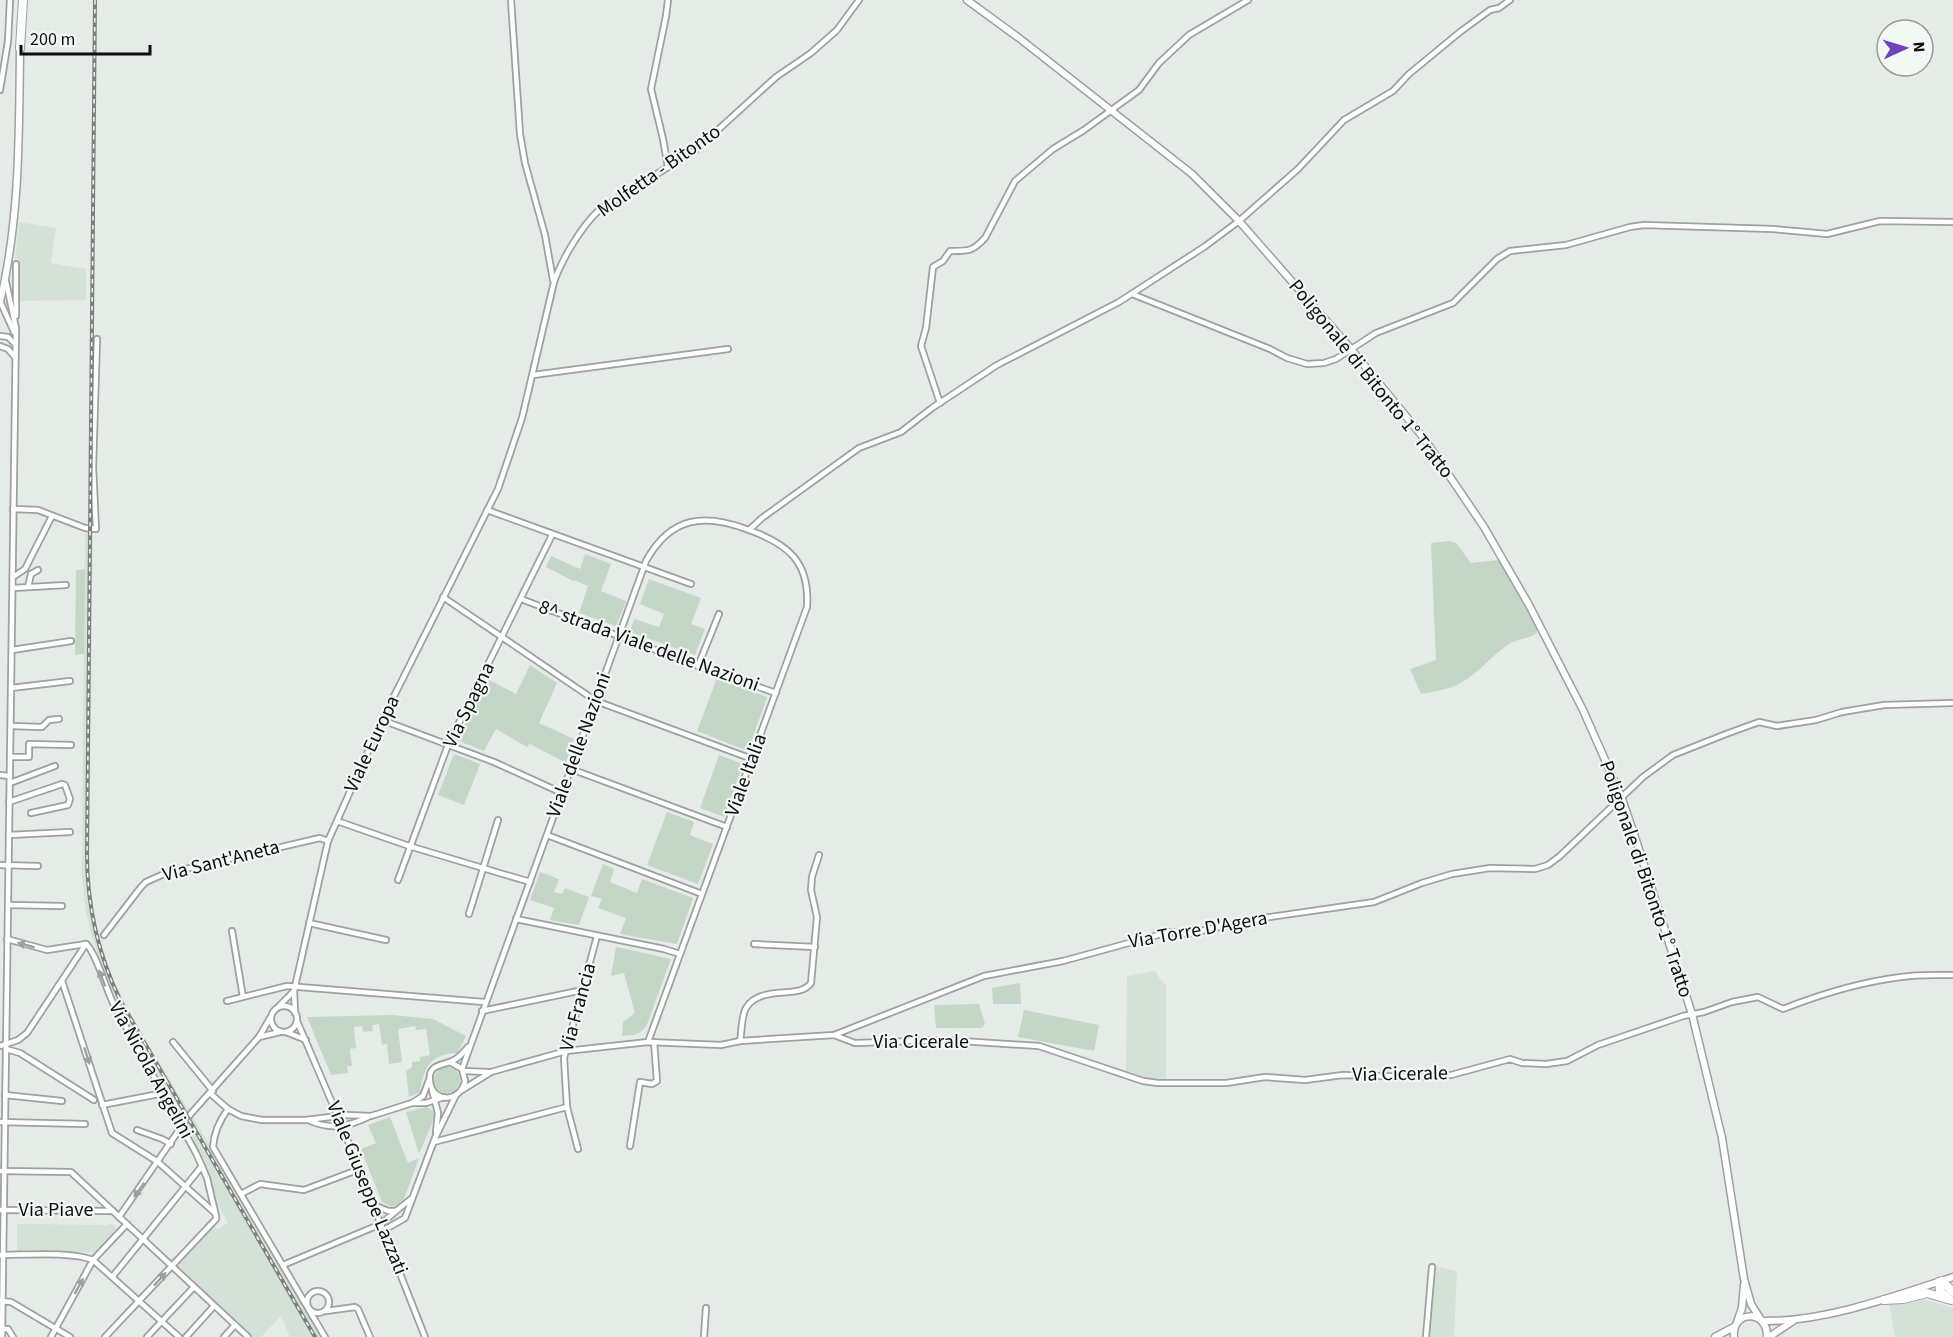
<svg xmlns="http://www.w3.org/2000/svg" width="1953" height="1337" viewBox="0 0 1953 1337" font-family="'Source Sans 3',sans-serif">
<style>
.built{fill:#d4e1d6}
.green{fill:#c4d7c7}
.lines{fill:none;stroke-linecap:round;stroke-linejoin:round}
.minor-casing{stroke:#9ca29d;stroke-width:8}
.major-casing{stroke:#9ca29d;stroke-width:9}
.highway-casing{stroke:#9ca29d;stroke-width:10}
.minor{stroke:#fff;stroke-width:4.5}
.major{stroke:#fff;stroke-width:6}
.highway{stroke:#fff;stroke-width:8}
.rail-casing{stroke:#7d817e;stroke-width:4}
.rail{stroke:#f2f8f3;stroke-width:1.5;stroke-dasharray:4.5;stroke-linecap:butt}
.oneway{fill:#9e9f9f}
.labels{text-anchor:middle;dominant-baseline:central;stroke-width:4.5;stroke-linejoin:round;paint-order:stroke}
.street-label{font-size:20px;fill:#0d0f0e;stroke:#f2f8f3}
</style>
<rect width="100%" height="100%" fill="#e5ebe6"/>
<g class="built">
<polygon points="19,222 56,228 51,263 86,269 86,300 19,301 19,259 15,258"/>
<polygon points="85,530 93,532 89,874 91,900 99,940 114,982 141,1034 196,1122 321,1337 290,1337 281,1316 261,1337 254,1337 177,1266 214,1227 218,1229 228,1223 214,1198 209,1175 186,1129 187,1126 111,992 92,937 85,907 82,873"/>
<polygon points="1155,971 1159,978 1166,985 1166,1080 1142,1078 1126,1072 1127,976"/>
<polygon points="111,1223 117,1229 94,1254 92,1252 17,1252 17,1224 108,1225"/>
<polygon points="1433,1266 1457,1271 1454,1337 1427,1337"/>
<polygon points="1917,1297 1953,1308 1953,1337 1895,1337 1889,1303"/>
</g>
<g class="green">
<path d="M1449,541L1456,543L1471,563L1499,560L1536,627L1537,633C1527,640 1516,638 1506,646C1487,660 1472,681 1449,688C1440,691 1430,692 1421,694L1410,669L1436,660L1431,543Z"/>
<polygon points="585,554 611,564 601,591 626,601 616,626 579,613 588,586 574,580 573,581 546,567 551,556 580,569"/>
<polygon points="85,569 84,654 75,655 76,570"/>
<polygon points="649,579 701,598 691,624 705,629 695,655 630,632 634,619 659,627 664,614 640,604"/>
<polygon points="530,665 557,683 539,723 574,739 566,763 530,744 527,747 496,729 484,751 456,740 488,679 516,694"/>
<polygon points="717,678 767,697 748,751 697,731"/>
<polygon points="454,754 480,764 464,805 438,795"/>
<polygon points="719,755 743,764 724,817 700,808"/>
<polygon points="667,812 694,822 690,835 713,844 698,884 647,865"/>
<polygon points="603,864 614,869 610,882 637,893 642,879 693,898 677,944 620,934 626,918 598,908 602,899 591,896"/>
<polygon points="540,872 559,879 554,892 562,894 565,888 589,897 579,925 550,920 554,908 530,900"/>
<path d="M616,947L671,959L648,1022C642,1035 635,1035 622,1036L623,1022L635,1013L624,973L611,976Z"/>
<polygon points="1020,983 1021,1004 993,1004 992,988"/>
<polygon points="979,1004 985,1024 982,1028 936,1028 934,1005"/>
<polygon points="1024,1010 1099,1025 1094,1051 1018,1037"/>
<path d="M392,1015L433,1019L466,1036L458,1053C430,1053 423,1069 420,1093L409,1097L406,1071L412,1067V1062L420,1061V1057L430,1055L426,1029L416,1030L415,1026L398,1029L402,1062L389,1064L387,1046L388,1044L382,1045L379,1024L372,1025L373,1031L363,1032L362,1026L354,1027L356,1048L350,1049L352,1066H347L348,1073L331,1075L307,1017Z"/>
<circle cx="447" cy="1080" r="13"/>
<polygon points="427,1107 433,1111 435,1116 419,1154 406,1112"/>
<polygon points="390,1117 408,1163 419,1158 404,1199 399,1204 392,1207 382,1202 361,1149 376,1143 368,1125"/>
</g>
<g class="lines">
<defs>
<g id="minor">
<polyline points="511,0 520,134 525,163 545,235 553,280"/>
<polyline points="668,0 666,16 651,89 663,139 668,167"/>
<polyline points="0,90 8,41 10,0"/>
<polyline points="1132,294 1270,349 1287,358 1307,364 1324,363 1336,359 1376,333 1453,303 1497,259 1510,251 1566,245 1630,227 1644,225 1773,229 1827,234 1880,221 1953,222"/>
<polyline points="0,301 14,332"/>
<polyline points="16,316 16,264"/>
<polyline points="0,336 8,337 15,344"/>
<polyline points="0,346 8,349 14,356"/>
<polyline points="533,375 728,349"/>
<path d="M940,403L921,346L926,328L933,267L943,261L950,251C968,251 972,252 985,238L1015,181L1053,149L1084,130L1139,90L1159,63L1189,35L1248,0"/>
<polyline points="13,509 38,510 85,528 96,529 93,467 97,339"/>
<polyline points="487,510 691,584"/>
<polyline points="749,530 762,518 859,448 901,432 932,408 997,365 1119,302 1204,247 1239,221 1298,169 1344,120 1393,91 1409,74 1460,32 1490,10 1499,8 1510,0"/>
<polyline points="13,577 25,569 51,518"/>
<polyline points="28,587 31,574 38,570"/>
<polyline points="13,588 66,585"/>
<polyline points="443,597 596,701 752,759"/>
<polyline points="521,599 698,666 776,693"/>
<polyline points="12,650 71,641"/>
<polyline points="698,666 719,614"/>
<polyline points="11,688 70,681"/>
<polyline points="382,720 494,762 562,793"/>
<polyline points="11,726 42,727 49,720 59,719"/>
<polyline points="10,757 29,757 29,744 71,745"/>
<polyline points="571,769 727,827"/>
<polyline points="0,775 10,776"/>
<polyline points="10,783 55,766"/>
<polyline points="9,802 62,784 65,785 70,799 68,805 31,813"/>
<polyline points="337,821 409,846 530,882"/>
<polyline points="9,835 70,832"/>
<polyline points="547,835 702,894"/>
<polyline points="0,865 38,866"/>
<polyline points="398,880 448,745 552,535"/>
<polyline points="8,905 62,906"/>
<polyline points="469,914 498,820"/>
<polyline points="516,919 664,949 680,954"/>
<polyline points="309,923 386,940"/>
<polyline points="232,931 243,997"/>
<polyline points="104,935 141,887 146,882 164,874 320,838 328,841"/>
<polyline points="7,939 47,950 86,944"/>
<path d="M86,944C95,950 107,992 114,1005L196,1153L207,1178L216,1216V1219L105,1337"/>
<polyline points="754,944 815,947"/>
<polyline points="62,981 112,1133 158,1162 215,1213"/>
<polyline points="227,1001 287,986 484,1002"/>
<circle cx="284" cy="1019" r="13"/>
<polyline points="279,1006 294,991"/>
<polyline points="482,1011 583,990"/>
<path d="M295,1013L294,991L328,841L382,720L498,489L522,418L554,282C562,259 581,227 599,210L697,149L776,77L811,53L837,30L859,0"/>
<polyline points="297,1021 342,1126 425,1337"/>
<polyline points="286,1032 306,1040"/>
<path d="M834,1035L855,1043L946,1040L1039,1046L1143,1081L1158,1083H1226L1265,1077L1305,1080L1343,1075L1418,1077L1451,1075L1510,1059L1522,1063L1546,1064L1567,1061L1598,1045L1683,1016L1704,1012L1732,1002L1758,997L1783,1009C1821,994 1861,982 1901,977C1918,974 1936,975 1953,975"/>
<polyline points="259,1037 280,1032"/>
<path d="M740,1041C742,1031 741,1017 746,1008C760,984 800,1000 811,983L817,917L811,890L812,877L819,855"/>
<polyline points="173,1042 213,1091"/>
<polyline points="0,1046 18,1040 27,1033 86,944"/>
<polyline points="6,1049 20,1053 94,1100"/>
<path d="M450,1062L462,1069L465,1081C461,1102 433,1104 430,1082C427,1063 444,1066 454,1060C460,1057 464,1052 468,1047"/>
<path d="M462,1069L646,561C671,516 704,513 749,530C788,544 810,562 807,607L648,1042"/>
<polyline points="463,1071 488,1072"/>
<polyline points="432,1090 438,1113 436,1132"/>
<polyline points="462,1090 491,1072 566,1051 648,1042 721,1045 740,1041 834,1035 984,976 1063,961 1169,932 1187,934 1256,919 1374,902 1422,883 1452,874 1490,868 1535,869 1548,865 1560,856 1643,777 1673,755 1726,734 1759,722 1777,726 1816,720 1842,712 1884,705 1953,703"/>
<polyline points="211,1094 228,1109 241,1116 262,1120 306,1120 346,1115 371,1116 412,1103 426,1103 444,1097"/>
<polyline points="5,1095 62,1101"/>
<polyline points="412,1103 423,1096 429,1080"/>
<polyline points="102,1105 164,1093"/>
<path d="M228,1109C219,1121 214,1132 213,1147L325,1337"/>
<path d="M308,1120C329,1130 348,1127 368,1117"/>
<polyline points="0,1122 85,1124"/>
<polyline points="137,1130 162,1139 171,1144"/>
<polyline points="434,1142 567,1107"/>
<polyline points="630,1146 640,1082 652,1084 657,1081 654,1042"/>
<polyline points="578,1149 567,1107 564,1058 597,936"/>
<polyline points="0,1171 71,1172 248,1337"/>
<polyline points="241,1194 260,1184 304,1190 360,1169"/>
<polyline points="374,1205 388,1211 396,1211 411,1199"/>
<polyline points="0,1210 113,1211"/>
<polyline points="119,1217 188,1117 259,1037 270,1018"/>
<polyline points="384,1230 405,1218 435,1138 456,1095"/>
<path d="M0,1255C25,1255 71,1251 93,1260L179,1337"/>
<polyline points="283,1265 381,1224 396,1211"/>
<polyline points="113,1276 202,1166"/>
<circle cx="318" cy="1302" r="11"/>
<polyline points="0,1301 11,1302 70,1337"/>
<polyline points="326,1311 355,1307 358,1309 370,1337"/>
<polyline points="2,1329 8,1329 13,1337"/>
<polyline points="2,1337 16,328 6,282"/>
<polyline points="51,1337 93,1260 127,1224"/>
<polyline points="147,1337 194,1287"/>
<polyline points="186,1337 214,1306"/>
<polyline points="224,1337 235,1325"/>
<polyline points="704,1337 706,1308"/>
<polyline points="1426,1337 1432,1267"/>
</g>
<g id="major">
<polyline points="967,0 1019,38 1192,174 1239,221 1351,349 1423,437 1484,527 1529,605 1583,710 1621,796 1634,834 1692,1014 1722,1138 1744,1279 1751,1304 1761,1320"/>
<path d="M0,302C20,219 19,133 20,48"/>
<path d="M1763,1321C1825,1322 1895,1296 1953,1277"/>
<polyline points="1737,1322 1742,1308 1744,1285"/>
<polyline points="1715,1337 1734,1327"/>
<path d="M1734,1337C1731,1310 1768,1309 1767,1337"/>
<polyline points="1769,1337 1793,1321"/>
</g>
<g id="highway">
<polyline points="20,48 23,0"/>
<polyline points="1942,1281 1953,1292"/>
<polyline points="1939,1282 1940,1291 1948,1298"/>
<polyline points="1884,1300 1903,1299 1927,1293 1951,1300"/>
</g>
</defs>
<use href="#minor" class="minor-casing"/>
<use href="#major" class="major-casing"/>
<use href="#highway" class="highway-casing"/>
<use href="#minor" class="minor"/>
<use href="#major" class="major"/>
<use href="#highway" class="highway"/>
<defs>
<path id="rail" d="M95,0L87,854C87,905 98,955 121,1002L315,1337"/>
</defs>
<use href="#rail" class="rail-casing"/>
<use href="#rail" class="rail"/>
</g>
<defs><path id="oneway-solid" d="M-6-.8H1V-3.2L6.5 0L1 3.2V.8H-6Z" transform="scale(1.5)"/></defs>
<g class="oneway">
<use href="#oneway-solid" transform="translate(26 945) rotate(-164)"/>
<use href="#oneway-solid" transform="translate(102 978) rotate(-111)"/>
<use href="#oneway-solid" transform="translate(87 1056) rotate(72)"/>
<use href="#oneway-solid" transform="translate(139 1190) rotate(126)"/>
<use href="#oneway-solid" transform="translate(160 1279) rotate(-47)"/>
<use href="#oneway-solid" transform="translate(79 1286) rotate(-61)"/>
</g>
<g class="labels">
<g class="street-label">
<text transform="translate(659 171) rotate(-35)">Molfetta - Bitonto</text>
<text transform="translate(1371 379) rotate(51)">Poligonale di Bitonto 1° Tratto</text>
<text transform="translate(649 646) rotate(20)">8^ strada Viale delle Nazioni</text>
<text transform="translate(469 705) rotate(-64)">Via Spagna</text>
<text transform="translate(372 744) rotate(-65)">Viale Europa</text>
<text transform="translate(579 745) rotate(-70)">Viale delle Nazioni</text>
<text transform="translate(746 775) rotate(-70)">Viale Italia</text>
<text transform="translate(221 861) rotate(-14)">Via Sant'Aneta</text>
<text transform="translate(1646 879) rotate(71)">Poligonale di Bitonto 1° Tratto</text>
<text transform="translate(1198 930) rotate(-10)">Via Torre D'Agera</text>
<text transform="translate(578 1007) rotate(-75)">Via Francia</text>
<text x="921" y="1042">Via Cicerale</text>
<text transform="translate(151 1070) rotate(61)">Via Nicola Angelini</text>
<text transform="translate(1400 1074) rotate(-1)">Via Cicerale</text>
<text transform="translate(367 1188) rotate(68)">Viale Giuseppe Lazzati</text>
<text x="56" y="1210">Via Piave</text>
</g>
</g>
<g transform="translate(1905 48) rotate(86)"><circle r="28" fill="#f2f8f3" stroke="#969b97" stroke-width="1.5"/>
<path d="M0-4.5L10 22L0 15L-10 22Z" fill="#7144bc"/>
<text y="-9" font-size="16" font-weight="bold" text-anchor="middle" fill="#0d0f0e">N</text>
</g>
<path d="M21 45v9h129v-9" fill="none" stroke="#0d0f0e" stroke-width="3"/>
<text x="30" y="45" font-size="18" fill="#0d0f0e" stroke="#f2f8f3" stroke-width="4.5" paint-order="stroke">200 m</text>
</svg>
